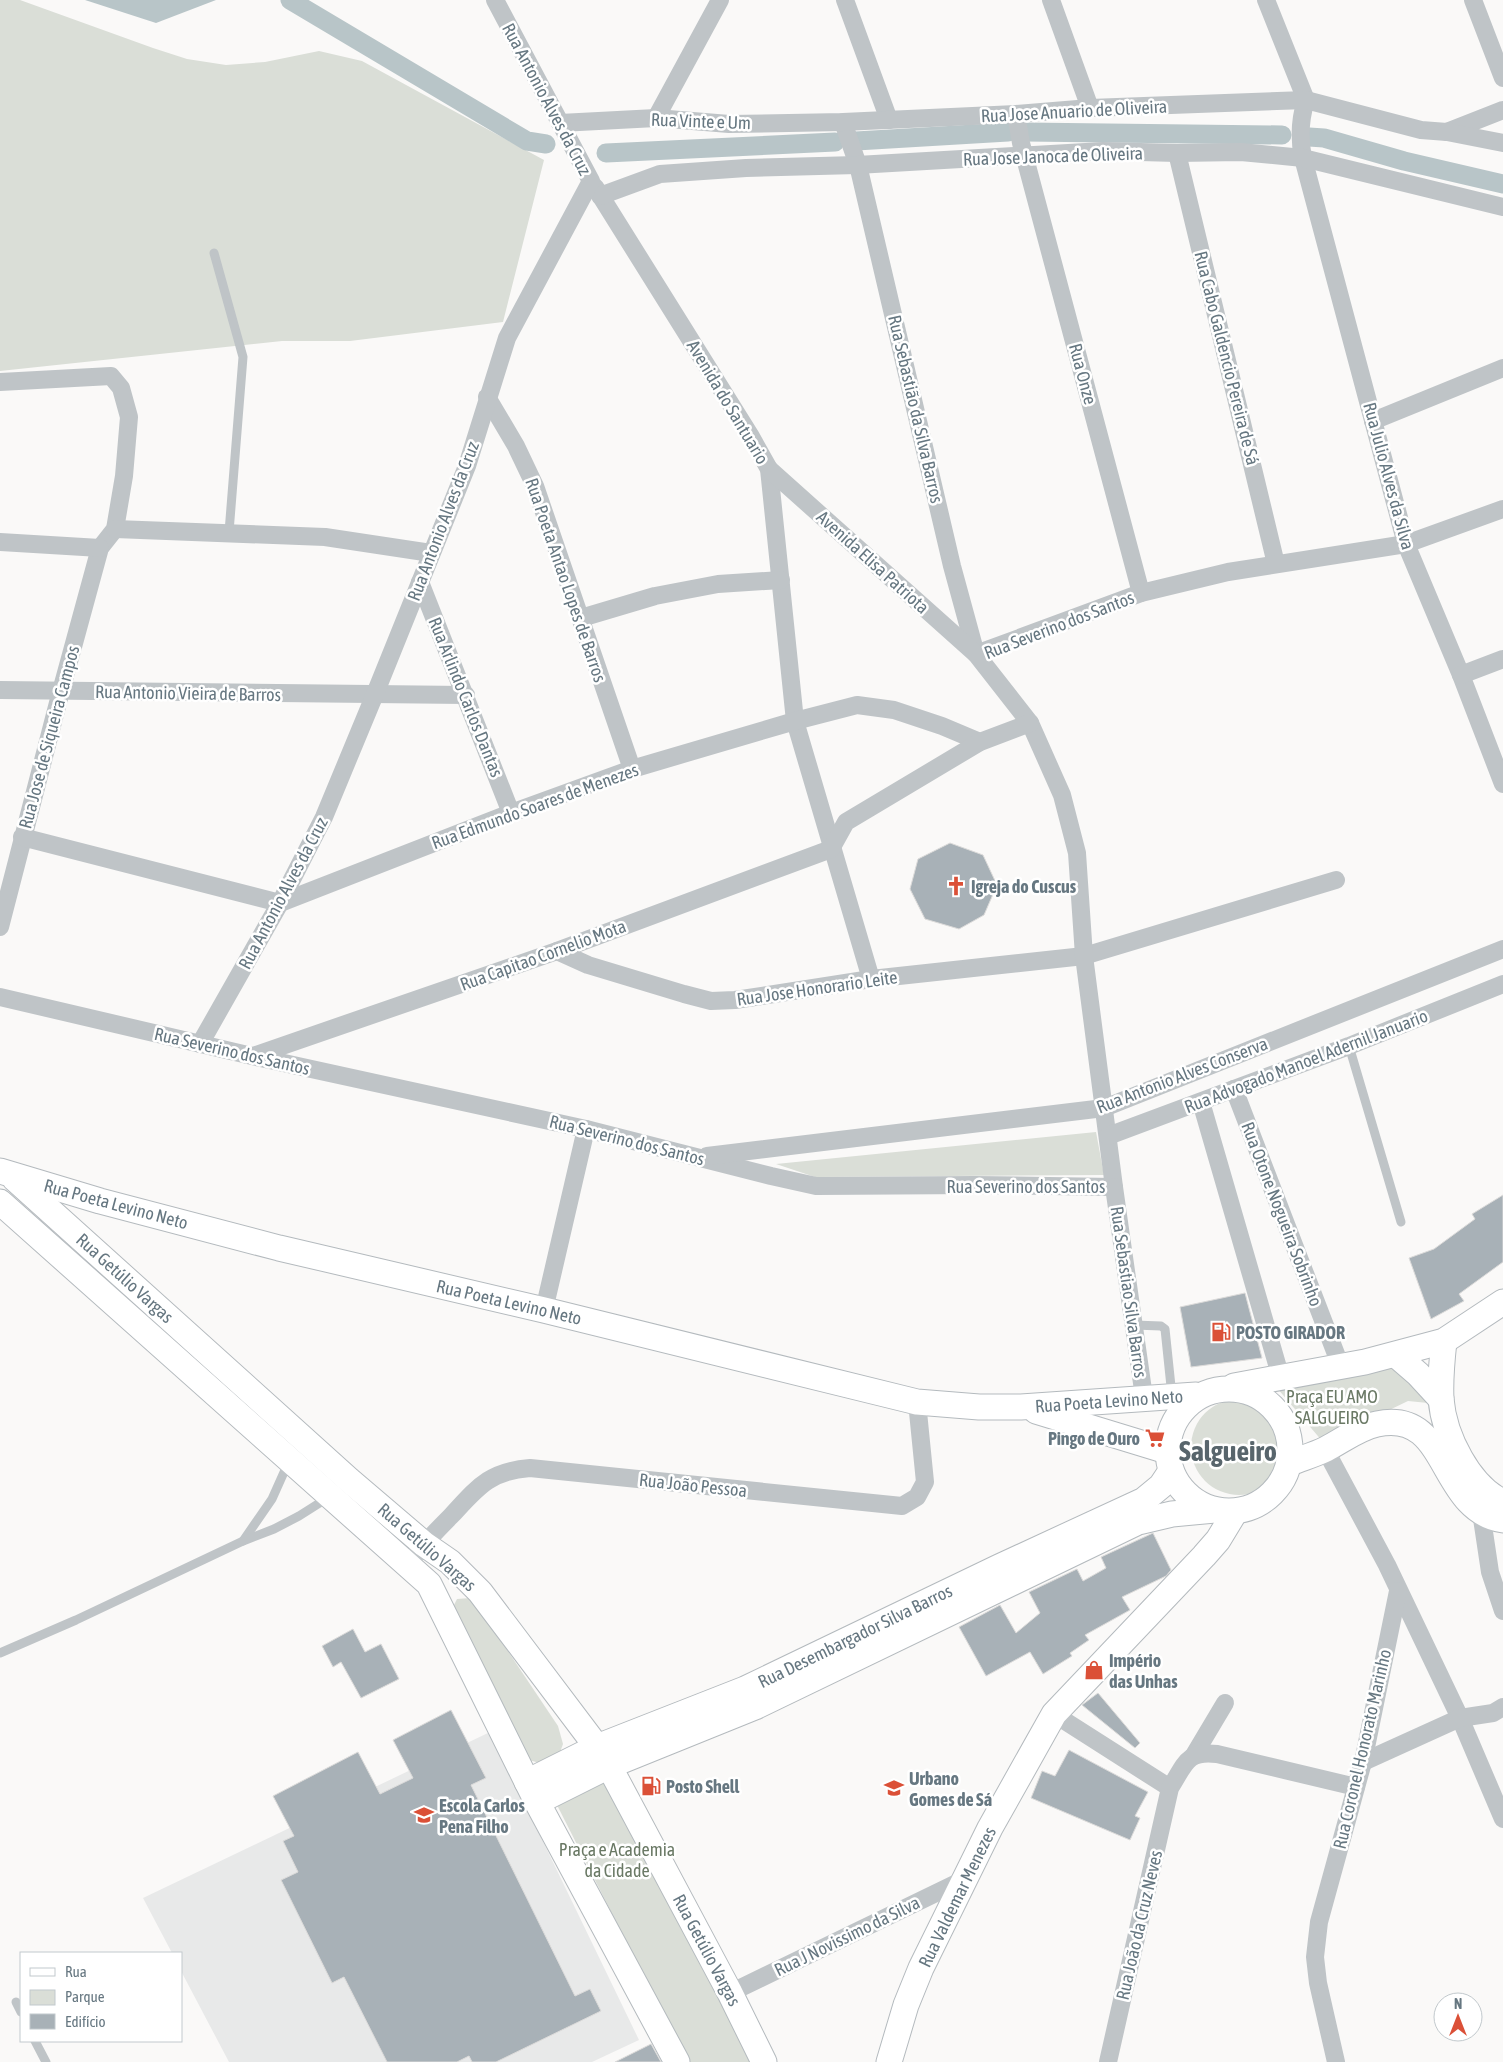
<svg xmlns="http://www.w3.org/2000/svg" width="1503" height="2062" viewBox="0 0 1503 2062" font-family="'Asap Condensed',sans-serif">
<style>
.built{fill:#e8e9e9}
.green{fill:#daded7}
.water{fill:#b8c5c8}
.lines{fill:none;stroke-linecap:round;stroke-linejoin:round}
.canal{stroke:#b8c5c8;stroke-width:19}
.building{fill:#a8b1b7;stroke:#dcdbda}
.secondary-casing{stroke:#b4babe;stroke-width:27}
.lane{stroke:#bfc4c7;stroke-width:9}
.street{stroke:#bfc4c7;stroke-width:18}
.secondary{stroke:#fff;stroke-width:25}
.labels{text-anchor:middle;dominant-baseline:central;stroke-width:5;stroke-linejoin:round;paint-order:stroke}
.street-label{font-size:18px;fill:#667781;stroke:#fff}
.poi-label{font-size:18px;font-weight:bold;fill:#667781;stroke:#fff;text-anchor:start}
.park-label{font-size:18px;fill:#6a7965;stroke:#fff}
.town-label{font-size:28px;font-weight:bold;fill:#58656c;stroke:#fff}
</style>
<rect width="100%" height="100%" fill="#faf9f8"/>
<polygon class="built" points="490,1732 639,2040 592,2062 229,2062 181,1971 181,1953 172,1953 143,1898"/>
<g class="green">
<polygon points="0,0 20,0 153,48 187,59 226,65 265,62 319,51 362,61 544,160 503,322 350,341 282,341 0,371"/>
<polygon points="1096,1132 1104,1175 815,1177 776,1164"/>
<polygon points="1396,1366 1428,1403 1408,1401 1323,1442 1277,1388"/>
<circle cx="1239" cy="1447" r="48"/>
<polygon points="470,1598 479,1608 558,1726 563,1744 558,1758 543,1764 529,1760 452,1609 457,1599"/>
<polygon points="610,1779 752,2062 687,2062 557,1805"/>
</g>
<polygon class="water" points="85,0 216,0 156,23"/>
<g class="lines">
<g class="canal">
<polyline points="290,0 527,141 546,144"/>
<polyline points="1025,132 1282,135"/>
<polyline points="1309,137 1324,138 1404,161 1503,184"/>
<polyline points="856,141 1008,132"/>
<polyline points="606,153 835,142"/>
</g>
</g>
<g class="building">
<polygon points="950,843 983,855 997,885 984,915 959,929 925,919 910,889 918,859"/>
<polygon points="1503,1195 1503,1262 1459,1294 1464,1301 1431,1319 1409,1258 1434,1249 1475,1219 1472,1214"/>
<polygon points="1245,1293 1262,1358 1191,1367 1180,1307"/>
<polygon points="1153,1533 1171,1570 1166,1576 1122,1597 1130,1610 1085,1635 1089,1640 1070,1653 1072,1656 1043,1674 1030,1652 986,1676 959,1627 1000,1605 1016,1633 1040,1613 1029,1592 1077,1569 1083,1581 1106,1568 1101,1557"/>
<polygon points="353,1629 365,1652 381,1644 399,1679 361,1698 341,1662 333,1667 322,1646"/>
<polygon points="1098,1693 1140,1743 1135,1748 1082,1705"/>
<polygon points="451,1710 486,1778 471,1785 575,1996 590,1989 601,2011 496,2062 472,2062 469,2056 457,2062 387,2062 344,1977 332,1983 281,1880 298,1872 283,1841 294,1836 273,1796 358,1752 380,1794 413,1778 393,1740"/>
<polygon points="1069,1750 1148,1792 1135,1816 1140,1818 1130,1840 1031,1798 1042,1771 1055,1776"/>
<polygon points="651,2044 661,2062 615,2062"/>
</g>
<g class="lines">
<defs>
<g id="secondary">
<polyline points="0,1171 100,1201 279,1248 544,1310 917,1402 979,1407 1021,1407 1196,1395"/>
<polyline points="15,1179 349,1480 424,1544 450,1562 480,1592 597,1747 609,1766 730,1993 764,2062"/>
<polyline points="0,1202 429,1584 537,1802 677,2062"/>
<path d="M1444,1341C1442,1359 1440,1380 1441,1399C1444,1436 1469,1486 1503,1502"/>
<polyline points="1396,1355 1418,1374 1441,1399"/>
<polyline points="1234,1386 1365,1362 1444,1341 1503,1302"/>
<circle cx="1229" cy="1450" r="61"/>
<polyline points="1036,1411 1167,1451"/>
<path d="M1290,1463C1302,1458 1314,1455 1326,1449C1342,1441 1358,1428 1377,1424C1450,1408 1438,1510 1503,1520"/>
<polyline points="527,1782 597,1747 745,1689 999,1567 1144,1500 1161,1486 1171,1471"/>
<polyline points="537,1802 609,1766 755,1707 1138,1522 1172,1514 1215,1510"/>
<polyline points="889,2062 906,2005 921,1968 990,1828 1054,1714 1204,1556 1218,1540 1235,1512"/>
</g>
</defs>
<use href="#secondary" class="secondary-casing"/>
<g class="lane">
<polyline points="214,253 243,357 229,532"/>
<polyline points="1349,1046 1401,1222"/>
<polyline points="1134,1325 1161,1326 1165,1329 1172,1396"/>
<polyline points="243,1541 272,1499 289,1461"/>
<polyline points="0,1653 76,1620 243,1541 274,1529 299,1516 329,1497"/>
<polyline points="16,2002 21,2012"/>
<polyline points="35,2041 46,2062"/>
</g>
<g class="street">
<polyline points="845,0 889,120"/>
<polyline points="1051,0 1090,108"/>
<polyline points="1266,0 1306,100"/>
<polyline points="1473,0 1503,78"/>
<path d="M1306,100C1300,119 1299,138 1303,158L1406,544L1461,675L1503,784"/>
<polyline points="1016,114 1021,143 1141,593"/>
<polyline points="656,118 720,0"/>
<polyline points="843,122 858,165 952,566 976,654"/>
<polyline points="560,123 656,118 729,124 843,122 1016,114 1090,108 1306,100 1421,130 1447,132 1503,110"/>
<polyline points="1447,132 1503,143"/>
<polyline points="1177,153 1276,564"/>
<polyline points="595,187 750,435 769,469 795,721 871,979"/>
<polyline points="600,196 660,174 746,168 857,165 1103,151 1177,153 1241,152 1303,158 1503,207"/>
<polyline points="0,382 111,376 121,388 129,417 124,476 115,529 100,548 61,691 0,927"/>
<polyline points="487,397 516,446 535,486 632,769"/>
<polyline points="1373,421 1503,368"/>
<polyline points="115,529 325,537 431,553"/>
<polyline points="0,542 100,548"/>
<polyline points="420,582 511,813"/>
<polyline points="581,618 655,596 718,584 781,580"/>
<polyline points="976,654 1141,593 1228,572 1406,544 1503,509"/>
<polyline points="1461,675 1503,659"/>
<polyline points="0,690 466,695"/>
<polyline points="22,837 280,903"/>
<polyline points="280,903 511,813 632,769 795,721 857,705 894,710 942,726 980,742"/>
<polyline points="557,951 588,965 684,994 711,1001 735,1000 871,979 1084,956 1336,880"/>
<polyline points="0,997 252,1056 586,1129 771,1176 816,1186 975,1185 1114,1187 1084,956 1077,853 1062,795 1030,723 976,654 769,469"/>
<polyline points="200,1044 280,903 324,817 375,694 467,466 507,338 591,181 495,0"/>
<polyline points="253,1056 557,951 831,849 846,822 980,742 1030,723"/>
<polyline points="1234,1089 1341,1367"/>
<polyline points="1201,1102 1281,1378"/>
<polyline points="1108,1136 1349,1046 1503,984"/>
<polyline points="707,1156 1104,1108 1503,949"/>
<polyline points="1114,1187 1144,1397"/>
<polyline points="544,1310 586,1129"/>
<polyline points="1325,1449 1387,1565 1460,1718 1503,1819"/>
<polyline points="1481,1512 1490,1572 1503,1611"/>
<path d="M417,1553C427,1540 439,1528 451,1516C477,1488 489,1471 530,1468L902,1506L917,1497L925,1482L917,1402"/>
<polyline points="1054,1714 1170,1788"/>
<polyline points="1194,1755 1225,1703"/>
<polyline points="1363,1762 1460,1718 1493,1713 1503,1707"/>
<polyline points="730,1993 965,1879"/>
<path d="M1108,2062L1170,1788C1185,1765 1186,1750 1217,1754L1356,1787"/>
<polyline points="1336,2062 1318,1983 1315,1957 1319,1922 1363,1762 1398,1591"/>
</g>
<use href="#secondary" class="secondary"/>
</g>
<defs>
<symbol id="church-bare" viewBox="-9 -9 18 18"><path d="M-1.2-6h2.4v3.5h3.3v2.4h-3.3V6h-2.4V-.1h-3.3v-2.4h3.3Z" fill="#db5037" stroke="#fff" stroke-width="2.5" paint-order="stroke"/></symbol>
<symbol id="fuel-bare" viewBox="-9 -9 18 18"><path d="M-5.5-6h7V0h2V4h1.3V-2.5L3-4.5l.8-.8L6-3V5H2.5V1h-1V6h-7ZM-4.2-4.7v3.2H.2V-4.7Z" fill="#db5037" stroke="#fff" stroke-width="2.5" paint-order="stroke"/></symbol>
<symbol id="supermarket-bare" viewBox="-9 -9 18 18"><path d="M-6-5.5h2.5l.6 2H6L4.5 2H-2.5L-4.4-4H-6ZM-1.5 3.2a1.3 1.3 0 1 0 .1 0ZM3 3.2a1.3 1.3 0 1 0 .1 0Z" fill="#db5037" stroke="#fff" stroke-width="2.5" paint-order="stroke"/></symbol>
<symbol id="shop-bare" viewBox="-9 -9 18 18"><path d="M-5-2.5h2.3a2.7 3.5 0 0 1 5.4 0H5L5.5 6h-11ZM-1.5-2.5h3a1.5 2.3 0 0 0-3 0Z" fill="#db5037" stroke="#fff" stroke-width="2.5" paint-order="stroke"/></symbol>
<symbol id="school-bare" viewBox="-9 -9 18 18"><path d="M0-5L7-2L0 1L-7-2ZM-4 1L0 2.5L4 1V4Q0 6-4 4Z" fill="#db5037" stroke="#fff" stroke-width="2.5" paint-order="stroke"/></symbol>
</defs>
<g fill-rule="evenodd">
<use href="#church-bare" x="942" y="872" width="28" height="28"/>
<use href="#fuel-bare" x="1207" y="1318" width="28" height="28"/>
<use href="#supermarket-bare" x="1141" y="1424" width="28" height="28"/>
<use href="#shop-bare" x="1080" y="1656" width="28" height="28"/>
<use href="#fuel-bare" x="637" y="1772" width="28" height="28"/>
<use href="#school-bare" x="880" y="1774" width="28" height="28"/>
<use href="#school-bare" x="410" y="1801" width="28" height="28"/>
</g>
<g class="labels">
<g class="street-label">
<text transform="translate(547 99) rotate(62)">Rua Antonio Alves da Cruz</text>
<text transform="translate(1074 111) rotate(-3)">Rua Jose Anuario de Oliveira</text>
<text transform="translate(701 121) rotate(2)">Rua Vinte e Um</text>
<text transform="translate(1053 156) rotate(-2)">Rua Jose Janoca de Oliveira</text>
<text transform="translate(1227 358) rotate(76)">Rua Cabo Galdencio Pereira de Sá</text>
<text transform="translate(1083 374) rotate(75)">Rua Onze</text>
<text transform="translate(728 402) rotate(59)">Avenida do Santuario</text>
<text transform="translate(916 409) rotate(77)">Rua Sebastião da Silva Barros</text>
<text transform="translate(1389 476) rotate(75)">Rua Julio Alves da Silva</text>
<text transform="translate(443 521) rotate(-69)">Rua Antonio Alves da Cruz</text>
<text transform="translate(873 562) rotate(42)">Avenida Elisa Patriota</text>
<text transform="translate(566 580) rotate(71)">Rua Poeta Antao Lopes de Barros</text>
<text transform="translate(1059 625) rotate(-21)">Rua Severino dos Santos</text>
<text transform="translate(188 693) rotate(1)">Rua Antonio Vieira de Barros</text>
<text transform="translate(466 697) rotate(68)">Rua Arlindo Carlos Dantas</text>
<text transform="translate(49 737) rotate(-75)">Rua Jose de Siqueira Campos</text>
<text transform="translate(535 806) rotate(-20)">Rua Edmundo Soares de Menezes</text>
<text transform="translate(283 893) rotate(-62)">Rua Antonio Alves da Cruz</text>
<text transform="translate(543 955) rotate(-20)">Rua Capitao Cornelio Mota</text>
<text transform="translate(817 988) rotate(-8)">Rua Jose Honorario Leite</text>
<text transform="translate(232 1051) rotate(13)">Rua Severino dos Santos</text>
<text transform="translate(1306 1061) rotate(-21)">Rua Advogado Manoel Adernil Januario</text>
<text transform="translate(1182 1075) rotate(-21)">Rua Antonio Alves Conserva</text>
<text transform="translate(627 1140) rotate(14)">Rua Severino dos Santos</text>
<text x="1026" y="1186">Rua Severino dos Santos</text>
<text transform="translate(116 1204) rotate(15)">Rua Poeta Levino Neto</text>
<text transform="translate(1282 1214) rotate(69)">Rua Otone Nogueira Sobrinho</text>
<text transform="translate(125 1278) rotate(42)">Rua Getúlio Vargas</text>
<text transform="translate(1129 1292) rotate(82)">Rua Sebastiao Silva Barros</text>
<text transform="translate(509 1302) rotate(13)">Rua Poeta Levino Neto</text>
<text transform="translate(1109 1401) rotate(-4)">Rua Poeta Levino Neto</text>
<text transform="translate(693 1485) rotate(6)">Rua João Pessoa</text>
<text transform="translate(427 1547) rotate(41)">Rua Getúlio Vargas</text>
<text transform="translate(855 1636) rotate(-26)">Rua Desembargador Silva Barros</text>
<text transform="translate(1362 1749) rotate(-77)">Rua Coronel Honorato Marinho</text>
<text transform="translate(957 1897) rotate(-64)">Rua Valdemar Menezes</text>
<text transform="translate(1139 1925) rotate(-77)">Rua João da Cruz Neves</text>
<text transform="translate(847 1936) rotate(-26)">Rua J Novissimo da Silva</text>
<text transform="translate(707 1950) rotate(62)">Rua Getúlio Vargas</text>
</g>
<g class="poi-label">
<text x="971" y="886">Igreja do Cuscus</text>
<text x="1236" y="1332">POSTO GIRADOR</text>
<text x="1140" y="1438" text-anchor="end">Pingo de Ouro</text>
<text x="1109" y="1660">Império<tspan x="1109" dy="21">das Unhas</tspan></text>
<text x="909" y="1778">Urbano<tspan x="909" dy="21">Gomes de Sá</tspan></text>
<text x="666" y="1786">Posto Shell</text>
<text x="439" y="1805">Escola Carlos<tspan x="439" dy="21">Pena Filho</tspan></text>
</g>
<g class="park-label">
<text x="1332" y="1396">Praça EU AMO<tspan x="1332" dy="21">SALGUEIRO</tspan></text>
<text x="617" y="1849">Praça e Academia<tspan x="617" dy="21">da Cidade</tspan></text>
</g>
<g class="town-label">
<text x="1228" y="1451">Salgueiro</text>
</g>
</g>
<rect x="20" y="1952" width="162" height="90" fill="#ffffff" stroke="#c2c9cd"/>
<rect x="30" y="1968" width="25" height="8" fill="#ffffff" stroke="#c2c9cd"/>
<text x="65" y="1977" font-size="15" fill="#667781">Rua</text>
<rect x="30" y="1990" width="25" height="15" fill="#daded7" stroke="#c2c9cd"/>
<text x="65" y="2002" font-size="15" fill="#667781">Parque</text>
<rect x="30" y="2014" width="25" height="15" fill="#a8b1b7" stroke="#c2c9cd"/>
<text x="65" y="2027" font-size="15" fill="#667781">Edifício</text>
<g transform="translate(1458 2017)"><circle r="24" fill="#ffffff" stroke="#c2c9cd"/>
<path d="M0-4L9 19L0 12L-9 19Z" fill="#db5037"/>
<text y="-8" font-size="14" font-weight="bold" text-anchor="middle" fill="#667781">N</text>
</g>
</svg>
